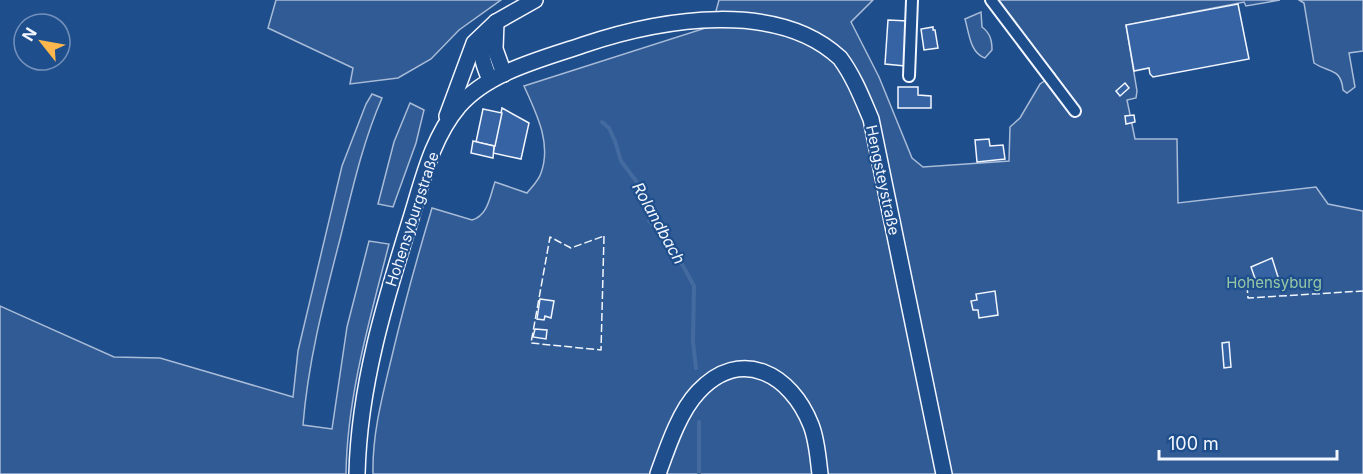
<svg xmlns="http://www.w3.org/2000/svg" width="1363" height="474" viewBox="0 0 1363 474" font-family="Inter,sans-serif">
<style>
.green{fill:#305b95;stroke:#a8bbd7;stroke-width:1.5}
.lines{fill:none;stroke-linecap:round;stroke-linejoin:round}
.stream{stroke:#446ba0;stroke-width:4}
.building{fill:#3563a3;stroke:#f2f6ff;stroke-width:1.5}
.street-casing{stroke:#f2f6ff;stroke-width:14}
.secondary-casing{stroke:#f2f6ff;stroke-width:18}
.street{stroke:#1f4e8c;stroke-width:10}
.secondary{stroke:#1f4e8c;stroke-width:15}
.fence{stroke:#f2f6ff;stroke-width:1.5;stroke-dasharray:8 3;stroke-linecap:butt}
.labels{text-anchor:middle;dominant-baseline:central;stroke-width:4.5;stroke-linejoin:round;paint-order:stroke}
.street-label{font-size:15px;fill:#f2f6ff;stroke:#1f4e8c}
.park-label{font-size:15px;fill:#97c8a6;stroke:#1f4e8c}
.water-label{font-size:16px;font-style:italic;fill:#f2f6ff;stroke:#1f4e8c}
</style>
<rect width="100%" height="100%" fill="#1f4e8c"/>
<g class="green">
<polygon points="276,0 501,0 459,30 431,59 398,78 350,84 353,68 268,28"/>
<path d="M719,0H873L851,22L879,77L912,158L923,167L1009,161L1010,127L1020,118L1040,84L1055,74L992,0H1280L1246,6L1244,2L1126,25L1137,91L1136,98L1127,100L1135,139H1177L1178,203L1316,187L1328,204L1363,211V474H373C372,436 382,397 391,360C403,309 417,258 432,208L472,220C488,216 490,196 495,182L527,193C532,187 539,180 541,173C552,143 536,113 524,86L712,26Z"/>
<path d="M1299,0H1363V51L1349,53L1355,87L1347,93L1343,90C1341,67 1328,73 1314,63L1304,3Z"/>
<path d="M981,12L982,27C990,33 992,40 992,50L985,58C970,53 969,33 965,19Z"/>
<path d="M372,94L382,98C362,144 352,191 340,239C324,301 308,361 303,425L332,429L347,327L369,241L389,244C370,319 347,396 346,474H0V306L114,357L160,358L293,397L298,351L342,166L366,104Z"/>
<polygon points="410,103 424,110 416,143 393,207 378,204 394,142"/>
</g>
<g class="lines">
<g class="stream">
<polyline points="602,122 609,128 615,141 621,161 646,194 660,230 672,246 694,286 693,342 696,368"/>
<polyline points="649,221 659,230"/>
<polyline points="699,422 699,474"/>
</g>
</g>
<g class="building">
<polygon points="1238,4 1249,59 1153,77 1150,74 1149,68 1134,71 1126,25"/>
<polygon points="888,20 908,21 905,66 885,64"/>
<polygon points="933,27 933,30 935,30 938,48 924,50 921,29"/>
<polygon points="1125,83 1129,88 1120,96 1116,91"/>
<polygon points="898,87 918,87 918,95 931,96 931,108 898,108"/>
<polygon points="502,108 529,123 521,159 493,153"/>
<polygon points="483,109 502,113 495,146 476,142"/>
<polygon points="1134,115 1135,122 1126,124 1125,116"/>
<polygon points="989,139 990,146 1003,145 1005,159 977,162 975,140"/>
<polygon points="473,141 494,146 493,158 471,153"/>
<polygon points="1272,258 1279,280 1258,287 1251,267"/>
<polygon points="995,291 998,315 979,318 978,310 973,310 971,301 977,300 976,294"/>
<polygon points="540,299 554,301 551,318 545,316 544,320 537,319"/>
<polygon points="535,329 547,330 546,339 533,337"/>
<polygon points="1229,342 1231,367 1224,368 1222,343"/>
</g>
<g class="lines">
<defs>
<g id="street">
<polyline points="991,0 1075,111"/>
<polyline points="909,76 912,0"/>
</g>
<g id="secondary">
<polyline points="496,22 495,49 504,74"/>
<path d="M484,35C480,55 482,61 490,80"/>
<polyline points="447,116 474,43 496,22 535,0"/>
<path d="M357,474C359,386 385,301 411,218C423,179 432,138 459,106C488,72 542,59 583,45C663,18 778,0 840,58C854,77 862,98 871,119L944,474"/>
<path d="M658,474C667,449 679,412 698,392C741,346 791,374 811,425C817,440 818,458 820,474"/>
</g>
</defs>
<use href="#street" class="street-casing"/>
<use href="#secondary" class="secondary-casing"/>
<use href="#street" class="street"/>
<use href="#secondary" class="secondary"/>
<g class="fence">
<polygon points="604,236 601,350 531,343 550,237 571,248"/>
<polyline points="1247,285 1248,298 1363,291"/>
</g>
</g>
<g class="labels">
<g class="street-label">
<text transform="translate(883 180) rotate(78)">Hengsteystraße</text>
<text transform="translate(412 219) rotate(-72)">Hohensyburgstraße</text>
</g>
<g class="park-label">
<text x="1274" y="282">Hohensyburg</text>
</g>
<g class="water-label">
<text transform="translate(659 223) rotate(61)">Rolandbach</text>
</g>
</g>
<g transform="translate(42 42) rotate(301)"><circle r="28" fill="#1f4e8c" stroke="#7391ba" stroke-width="1.5"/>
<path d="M0-4.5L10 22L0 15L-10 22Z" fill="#ffb74d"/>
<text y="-9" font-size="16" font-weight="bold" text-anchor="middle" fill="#f2f6ff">N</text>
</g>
<path d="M1159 450v9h178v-9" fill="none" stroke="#f2f6ff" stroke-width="3"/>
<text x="1168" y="450" font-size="18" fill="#f2f6ff" stroke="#1f4e8c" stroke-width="4.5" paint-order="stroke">100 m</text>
</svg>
